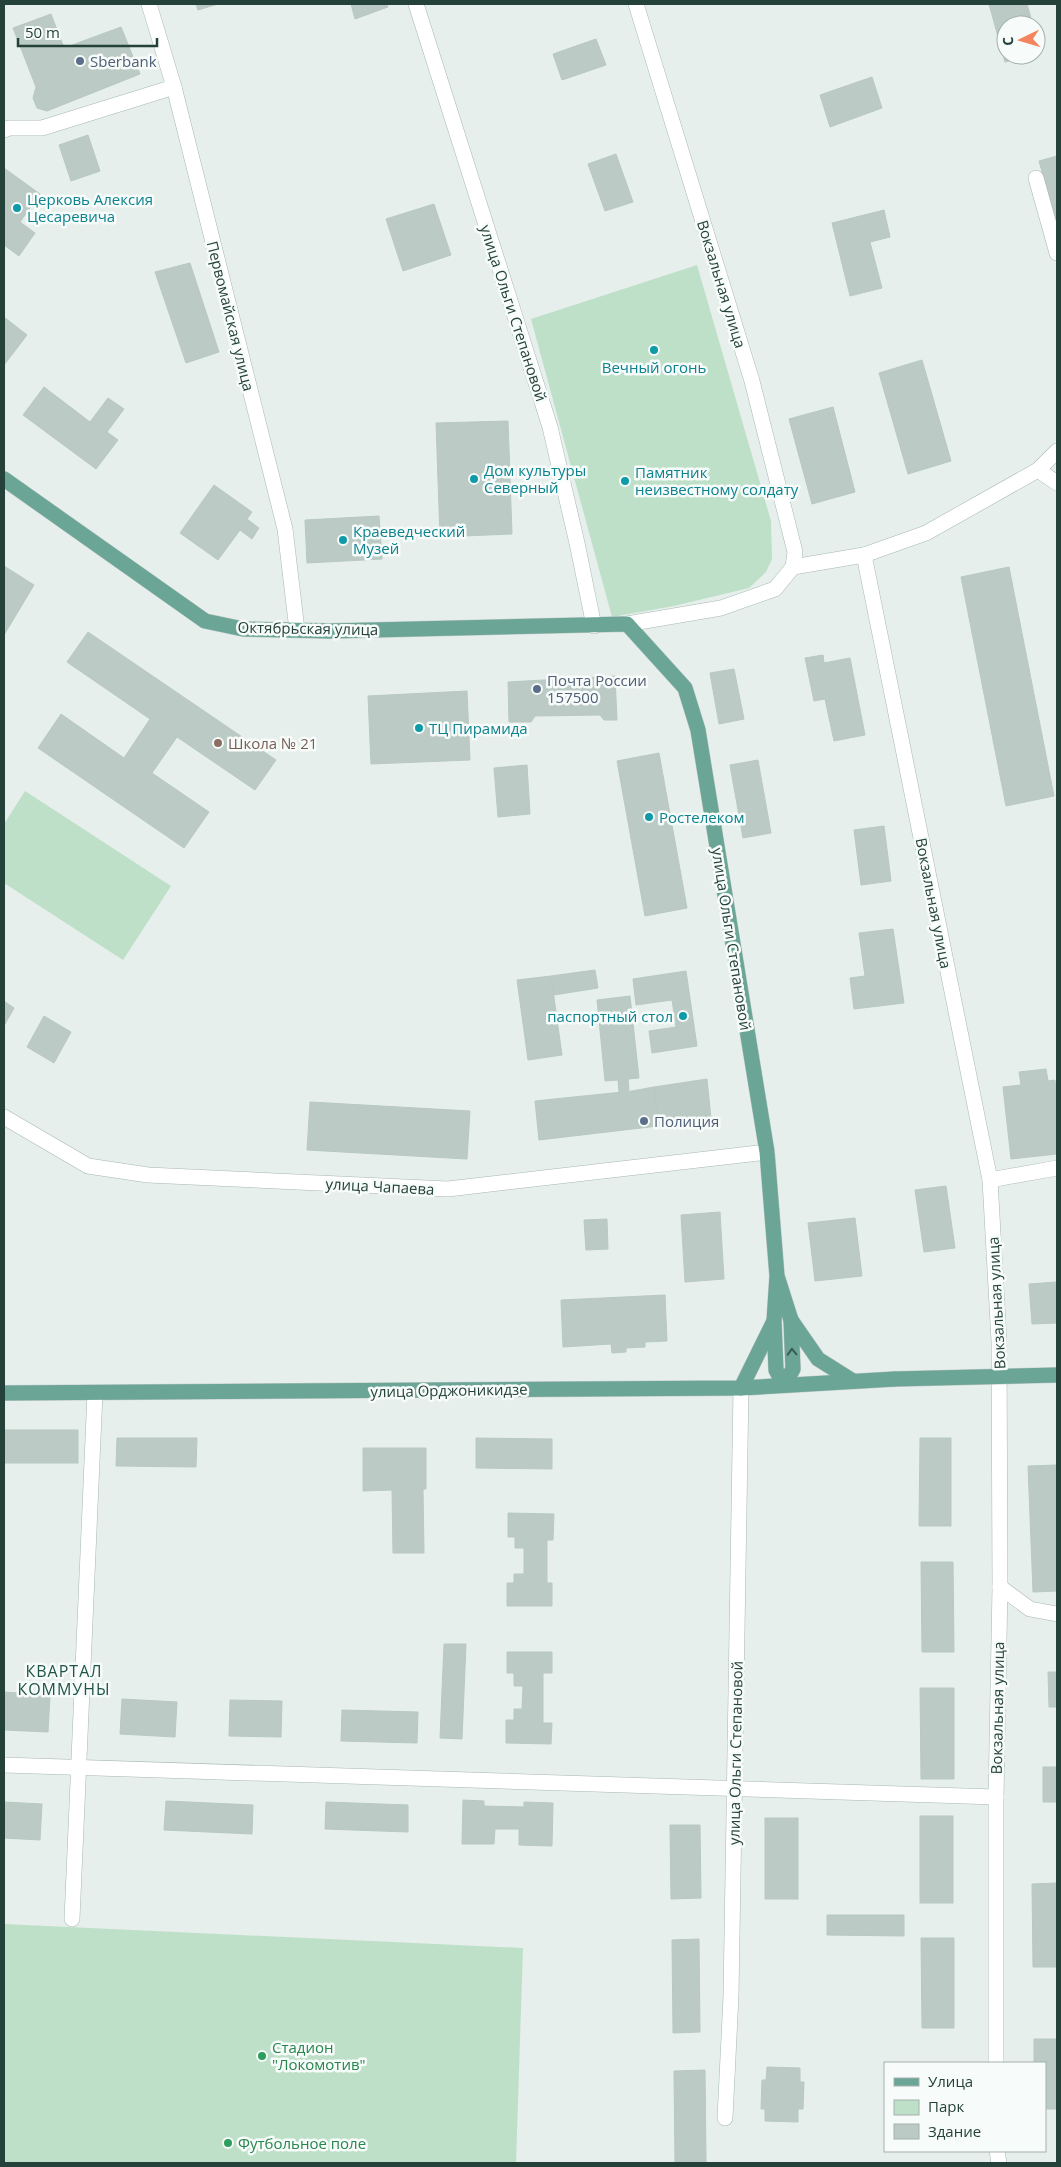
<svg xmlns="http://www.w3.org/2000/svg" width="1061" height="2167" viewBox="0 0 1061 2167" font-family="'Open Sans',sans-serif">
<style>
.green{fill:#bfe0c8}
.building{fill:#bbcac4;stroke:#b8c9c2}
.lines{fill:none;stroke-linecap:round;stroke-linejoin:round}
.minor-casing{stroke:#a8b8b2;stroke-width:16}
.major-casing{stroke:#c2cac8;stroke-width:16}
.minor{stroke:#fff;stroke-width:15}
.major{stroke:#6aa596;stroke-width:15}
.major-bridge-casing{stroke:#c2cac8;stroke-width:16;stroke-linecap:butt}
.major-bridge{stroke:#6aa596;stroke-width:15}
.oneway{stroke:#365b51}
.service-dot{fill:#5c6f8a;stroke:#f7fbf9;stroke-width:2}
.culture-dot{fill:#0f9aa8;stroke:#f7fbf9;stroke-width:2}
.education-dot{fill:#8d6e63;stroke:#f7fbf9;stroke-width:2}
.leisure-dot{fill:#2e9e5b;stroke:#f7fbf9;stroke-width:2}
.labels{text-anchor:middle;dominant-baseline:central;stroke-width:5;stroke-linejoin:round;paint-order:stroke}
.service-label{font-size:15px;fill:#4e5e75;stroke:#f7fbf9;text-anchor:start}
.culture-label{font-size:15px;fill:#0d838f;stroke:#f7fbf9;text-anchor:start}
.street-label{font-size:15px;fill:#24423a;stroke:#f7fbf9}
.education-label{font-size:15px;fill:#785e54;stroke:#f7fbf9;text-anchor:start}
.leisure-label{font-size:15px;fill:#27864d;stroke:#f7fbf9;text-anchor:start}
.neighbourhood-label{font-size:16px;letter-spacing:1px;fill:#1f5548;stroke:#f7fbf9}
</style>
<rect width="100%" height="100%" fill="#e6efeb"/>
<g class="green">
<polygon points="697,265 771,521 772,559 766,572 749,588 674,606 612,617 531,319"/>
<polygon points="25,791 171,886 123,960 4,883 4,824"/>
<polygon points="4,1924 523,1948 516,2163 4,2163"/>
</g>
<g class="building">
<polygon points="196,4 218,4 198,10"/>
<polygon points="351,4 387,4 388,7 355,19"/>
<polygon points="989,4 1027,4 1033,25 1006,25 1006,55 1031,55 1005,62"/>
<polygon points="51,14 64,48 121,27 140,74 47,111 37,108 33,98 36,87 13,28"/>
<polygon points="1036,36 1041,52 1036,54"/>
<polygon points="596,39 606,65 562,80 553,54"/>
<polygon points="872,77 882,108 830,127 820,95"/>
<polygon points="88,135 100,171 71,181 59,145"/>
<polygon points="616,154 633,202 605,211 588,164"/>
<polygon points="1057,156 1057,224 1039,161"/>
<polygon points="4,168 40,194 20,222 35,233 19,256 4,245"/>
<polygon points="434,204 451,255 403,271 386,219"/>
<polygon points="884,210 890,237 870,242 882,288 850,296 832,223"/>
<polygon points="190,263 219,352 186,363 155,272"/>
<polygon points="4,317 27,335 4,365"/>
<polygon points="922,360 951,461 908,474 879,373"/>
<polygon points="44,387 90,422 108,398 124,409 107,432 118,440 96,469 23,415"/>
<polygon points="833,407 855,492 812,504 789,419"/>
<polygon points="508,421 512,534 440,537 436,423"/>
<polygon points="214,485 252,512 247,519 259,528 252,539 240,530 218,560 180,533"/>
<polygon points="379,516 382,559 307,563 305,520"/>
<polygon points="4,566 34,585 4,635"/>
<polygon points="1009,567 1054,796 1006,806 961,577"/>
<polygon points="88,632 276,760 255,790 177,737 152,773 209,812 184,848 38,748 61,714 124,758 150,719 67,662"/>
<polygon points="823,655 824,663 850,658 865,735 834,741 825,699 814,701 805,658"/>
<polygon points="734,669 744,719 719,724 710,673"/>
<polygon points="615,676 617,720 604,720 600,715 535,716 531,722 509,722 508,682"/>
<polygon points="467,691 470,760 371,764 368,696"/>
<polygon points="659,753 687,908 645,916 617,761"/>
<polygon points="758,760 771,833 743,838 730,765"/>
<polygon points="527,765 530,814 498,817 494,768"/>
<polygon points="884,826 891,881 861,885 854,830"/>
<polygon points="893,929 904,1003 854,1009 850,978 865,976 859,933"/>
<polygon points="595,970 598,988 554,995 551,976"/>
<polygon points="686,971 697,1046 652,1053 649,1031 676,1027 672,1000 636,1005 633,979"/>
<polygon points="551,976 562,1055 528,1060 517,980"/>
<polygon points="630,996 639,1078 628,1079 629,1090 619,1092 618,1080 605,1081 597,1000"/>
<polygon points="4,1001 14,1008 4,1026"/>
<polygon points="44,1016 71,1032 54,1063 27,1047"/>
<polygon points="1046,1069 1048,1081 1055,1080 1057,1103 1057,1154 1011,1159 1003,1087 1021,1085 1019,1072"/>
<polygon points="707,1079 711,1119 658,1126 654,1087"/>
<polygon points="654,1087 658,1126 539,1140 535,1101 632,1091"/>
<polygon points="310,1102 470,1111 467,1159 307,1150"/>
<polygon points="946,1186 955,1248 924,1252 915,1190"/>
<polygon points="720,1212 724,1279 685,1282 681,1215"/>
<polygon points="855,1218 862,1276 815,1281 808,1223"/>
<polygon points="607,1219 608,1249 586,1250 584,1220"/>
<polygon points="1057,1282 1057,1323 1032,1324 1029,1284"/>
<polygon points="665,1295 667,1341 645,1342 645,1347 626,1348 626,1352 612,1353 611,1344 563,1347 561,1300"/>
<rect x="4" y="1430" width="74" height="33"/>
<polygon points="117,1438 197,1438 196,1467 116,1466"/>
<polygon points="476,1438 552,1439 552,1469 476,1468"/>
<polygon points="920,1438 951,1438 951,1526 919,1526"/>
<polygon points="363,1448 426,1448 426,1489 423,1489 424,1553 393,1553 392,1490 363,1491"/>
<polygon points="1057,1465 1057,1591 1033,1592 1028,1466"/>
<polygon points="508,1513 554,1514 553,1540 547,1540 547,1583 552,1583 552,1606 507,1606 507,1583 514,1583 514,1574 524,1574 524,1548 515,1548 515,1537 508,1537"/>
<polygon points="921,1562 953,1562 954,1652 922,1652"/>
<polygon points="444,1644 466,1644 462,1739 440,1738"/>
<polygon points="507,1652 552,1652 552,1673 543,1673 543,1723 552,1723 551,1744 506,1743 506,1720 514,1720 514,1709 522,1709 523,1686 514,1686 514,1673 507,1673"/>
<polygon points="1048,1672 1057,1672 1057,1707 1049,1707"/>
<polygon points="920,1688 954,1688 954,1779 921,1779"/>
<polygon points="4,1692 50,1695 48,1732 4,1730"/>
<polygon points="122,1699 177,1702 175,1737 120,1734"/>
<polygon points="230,1700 282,1701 281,1737 229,1736"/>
<polygon points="342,1710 418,1712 417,1743 341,1741"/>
<rect x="1043" y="1767" width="14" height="35"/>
<polygon points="463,1800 484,1801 484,1806 524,1807 524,1802 553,1803 552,1846 519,1845 519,1829 495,1829 494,1844 462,1844"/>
<polygon points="166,1801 253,1805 252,1834 164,1830"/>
<polygon points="4,1802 42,1804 40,1840 4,1838"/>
<polygon points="326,1802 408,1805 408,1832 325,1829"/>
<rect x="920" y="1816" width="33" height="87"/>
<rect x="765" y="1818" width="33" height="81"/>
<polygon points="670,1825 700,1825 701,1898 671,1899"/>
<polygon points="1057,1883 1057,1967 1033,1967 1032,1884"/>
<polygon points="827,1915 904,1915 904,1936 827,1935"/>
<polygon points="921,1938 954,1938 954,2028 922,2028"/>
<polygon points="699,1939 700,2032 673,2033 672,1940"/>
<polygon points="1034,2039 1057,2039 1057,2109 1045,2109 1045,2063 1034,2063"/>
<polygon points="767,2067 800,2068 800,2082 804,2082 803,2109 798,2109 798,2122 765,2121 765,2109 761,2109 762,2080 766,2080"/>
<polygon points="705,2070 706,2163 675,2163 674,2071"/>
</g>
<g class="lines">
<defs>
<g id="minor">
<polyline points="149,4 174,87 285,529 297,630"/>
<polyline points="416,4 550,427 577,543 594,626"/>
<polyline points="636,4 752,381 795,552 793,567"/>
<polyline points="4,130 9,128 42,128 174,87"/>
<polyline points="1036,178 1057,253"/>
<polyline points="1038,470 1057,483"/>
<polyline points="864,555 990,1180 999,1341 1000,1587 996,1797 996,2063"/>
<polyline points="627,624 721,608 775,589 793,567 864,555 926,533 1038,470 1057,451"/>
<polyline points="4,1117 88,1166 148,1175 448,1189 767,1152"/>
<polyline points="990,1180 1057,1168"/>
<polyline points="1000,1587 1030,1609 1057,1614"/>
<polyline points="4,1765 996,1797"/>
<polyline points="72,1919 95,1393"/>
<polyline points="725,2118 731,1996 741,1388"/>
<polyline points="997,2151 999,2163"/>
</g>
<g id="major">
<polyline points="4,479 205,621 243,629 330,631 627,624 685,688 698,730 767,1152 777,1276 774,1321 776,1370 784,1385 793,1369 791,1320 777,1276"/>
<polyline points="791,1320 818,1359 853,1381"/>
<polyline points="741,1388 773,1323"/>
<polyline points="4,1393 741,1388 895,1379"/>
</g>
</defs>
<use href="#minor" class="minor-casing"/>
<use href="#major" class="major-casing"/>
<use href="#minor" class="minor"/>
<use href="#major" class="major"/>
<defs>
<polyline id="major-bridge" points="895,1379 1057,1375"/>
</defs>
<use href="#major-bridge" class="major-bridge-casing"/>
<use href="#major-bridge" class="major-bridge"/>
</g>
<defs><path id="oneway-chevron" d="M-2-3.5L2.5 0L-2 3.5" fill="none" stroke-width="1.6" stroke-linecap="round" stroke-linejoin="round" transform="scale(1.25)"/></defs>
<use class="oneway" href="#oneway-chevron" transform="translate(792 1352) rotate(-92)"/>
<g class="service-dot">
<circle cx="80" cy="61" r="5"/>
<circle cx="537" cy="689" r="5"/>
<circle cx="644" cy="1121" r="5"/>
</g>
<g class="culture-dot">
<circle cx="17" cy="208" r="5"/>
<circle cx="654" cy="350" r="5"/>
<circle cx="474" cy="479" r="5"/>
<circle cx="625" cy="481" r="5"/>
<circle cx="343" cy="540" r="5"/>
<circle cx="419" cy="728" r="5"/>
<circle cx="649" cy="817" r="5"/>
<circle cx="683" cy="1016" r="5"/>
</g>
<circle class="education-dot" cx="218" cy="743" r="5"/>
<g class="leisure-dot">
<circle cx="262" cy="2056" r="5"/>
<circle cx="228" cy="2143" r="5"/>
</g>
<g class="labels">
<g class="service-label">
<text x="90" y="61">Sberbank</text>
<text x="547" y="680">Почта России<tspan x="547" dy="17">157500</tspan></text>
<text x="654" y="1121">Полиция</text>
</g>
<g class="culture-label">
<text x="27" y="199">Церковь Алексия<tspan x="27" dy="17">Цесаревича</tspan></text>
<text x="654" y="367" text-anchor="middle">Вечный огонь</text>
<text x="484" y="470">Дом культуры<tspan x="484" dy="17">Северный</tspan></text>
<text x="635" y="472">Памятник<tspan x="635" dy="17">неизвестному солдату</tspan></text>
<text x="353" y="531">Краеведческий<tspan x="353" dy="17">Музей</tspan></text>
<text x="429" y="728">ТЦ Пирамида</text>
<text x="659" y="817">Ростелеком</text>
<text x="673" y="1016" text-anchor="end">паспортный стол</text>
</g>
<g class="street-label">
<text transform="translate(722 284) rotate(73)">Вокзальная улица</text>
<text transform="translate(514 313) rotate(72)">улица Ольги Степановой</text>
<text transform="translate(231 316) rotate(76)">Первомайская улица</text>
<text transform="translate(308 628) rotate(1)">Октябрьская улица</text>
<text transform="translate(934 903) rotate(79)">Вокзальная улица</text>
<text transform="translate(732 939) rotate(81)">улица Ольги Степановой</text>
<text transform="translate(380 1186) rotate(3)">улица Чапаева</text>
<text transform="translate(996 1303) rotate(-93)">Вокзальная улица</text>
<text transform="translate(449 1390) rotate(-1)">улица Орджоникидзе</text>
<text transform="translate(997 1708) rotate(-89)">Вокзальная улица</text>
<text transform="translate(735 1753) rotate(-89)">улица Ольги Степановой</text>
</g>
<g class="education-label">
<text x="228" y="743">Школа № 21</text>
</g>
<g class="leisure-label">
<text x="272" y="2047">Стадион<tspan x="272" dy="17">"Локомотив"</tspan></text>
<text x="238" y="2143">Футбольное поле</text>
</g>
<g class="neighbourhood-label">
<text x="64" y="1671">КВАРТАЛ<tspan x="64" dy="18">КОММУНЫ</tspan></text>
</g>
</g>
<rect width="1061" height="2167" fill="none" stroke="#24423a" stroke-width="10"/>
<rect x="884" y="2062" width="162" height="90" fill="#f7fbf9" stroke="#a3b1ad"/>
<rect x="894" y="2078" width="25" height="8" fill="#6aa596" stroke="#a3b1ad"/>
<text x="928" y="2087" font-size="15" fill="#24423a">Улица</text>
<rect x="894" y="2100" width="25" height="15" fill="#bfe0c8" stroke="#a3b1ad"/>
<text x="928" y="2112" font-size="15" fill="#24423a">Парк</text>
<rect x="894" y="2124" width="25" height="15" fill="#bbcac4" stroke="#a3b1ad"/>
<text x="928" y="2137" font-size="15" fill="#24423a">Здание</text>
<g transform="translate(1021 40) rotate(265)"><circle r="24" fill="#f7fbf9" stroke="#a3b1ad"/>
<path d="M0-4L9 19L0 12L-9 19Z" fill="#f4845f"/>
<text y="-8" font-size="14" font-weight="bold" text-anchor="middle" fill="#24423a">С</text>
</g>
<path d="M18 38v8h139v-8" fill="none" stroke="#24423a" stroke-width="2.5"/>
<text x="25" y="38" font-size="15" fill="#24423a" stroke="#f7fbf9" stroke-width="4" paint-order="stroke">50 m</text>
</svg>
